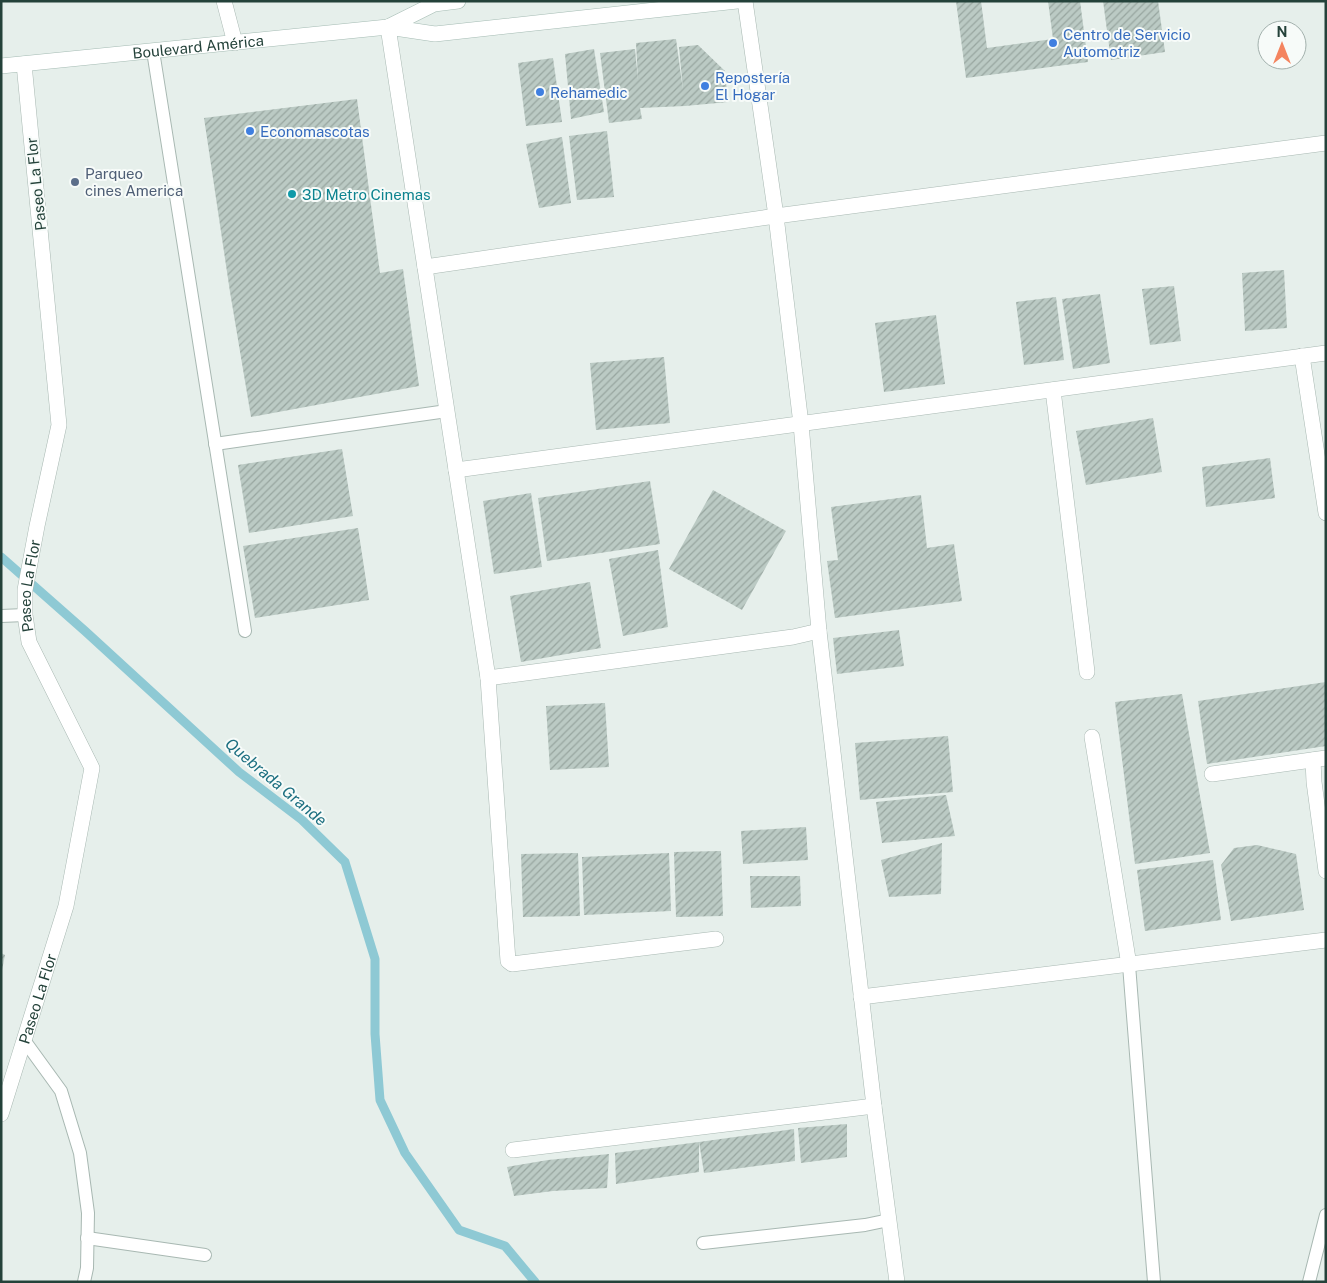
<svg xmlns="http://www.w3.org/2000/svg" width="1327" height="1283" viewBox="0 0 1327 1283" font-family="'Public Sans',sans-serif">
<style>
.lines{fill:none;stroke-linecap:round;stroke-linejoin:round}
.stream{stroke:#8ec9d4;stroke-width:9}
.building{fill:url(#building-hatch)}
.lane-casing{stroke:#a8b8b2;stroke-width:14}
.street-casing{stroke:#a8b8b2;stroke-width:16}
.secondary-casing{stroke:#a4bbb3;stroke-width:16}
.lane{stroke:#fff;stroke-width:12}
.street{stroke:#fff;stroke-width:15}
.secondary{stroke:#fff;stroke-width:15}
.shop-dot{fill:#3f7fe0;stroke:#f7fbf9;stroke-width:2}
.service-dot{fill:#5c6f8a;stroke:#f7fbf9;stroke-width:2}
.culture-dot{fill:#0f9aa8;stroke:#f7fbf9;stroke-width:2}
.labels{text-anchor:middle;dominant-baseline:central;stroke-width:4;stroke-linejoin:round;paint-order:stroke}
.shop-label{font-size:15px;fill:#366cbe;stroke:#f7fbf9;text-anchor:start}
.street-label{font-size:15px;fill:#24423a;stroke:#f7fbf9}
.service-label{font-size:15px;fill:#4e5e75;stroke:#f7fbf9;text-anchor:start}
.culture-label{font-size:15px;fill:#0d838f;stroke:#f7fbf9;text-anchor:start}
.water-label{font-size:16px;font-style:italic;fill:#1c6f80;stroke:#f7fbf9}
</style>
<defs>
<pattern id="building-hatch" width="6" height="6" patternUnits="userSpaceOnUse" patternTransform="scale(1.25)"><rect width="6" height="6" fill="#bbcac4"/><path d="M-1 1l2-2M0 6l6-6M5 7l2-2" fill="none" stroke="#98a6a0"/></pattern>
</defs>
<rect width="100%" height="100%" fill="#e6efeb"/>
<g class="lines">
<polyline class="stream" points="1,557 85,631 239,772 302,820 345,862 375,959 375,1034 380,1100 405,1153 459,1230 505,1246 535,1282"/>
</g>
<g class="building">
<polygon points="956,1 981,1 987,48 1053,39 1048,1 1080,1 1088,62 966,78"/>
<polygon points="1103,1 1158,1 1165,52 1111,60"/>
<polygon points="676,39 683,90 679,47 698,45 725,71 728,102 685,106 640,108 642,119 609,123 600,53 635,49 638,80 636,43"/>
<polygon points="594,49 604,112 571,119 565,54"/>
<polygon points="553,58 562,122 526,126 518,63"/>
<polygon points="357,99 380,273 403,269 419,386 251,417 230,292 204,118"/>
<polygon points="607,131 614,197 577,200 569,136"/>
<polygon points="562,137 571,203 539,208 526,144"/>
<polygon points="1284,270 1287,328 1245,331 1242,273"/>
<polygon points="1174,286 1181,341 1150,345 1142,289"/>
<polygon points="1100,294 1110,363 1073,369 1062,299"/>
<polygon points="1056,297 1064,360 1024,365 1016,302"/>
<polygon points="936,315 945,384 884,392 875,323"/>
<polygon points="664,357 670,423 596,430 590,363"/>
<polygon points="1153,418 1162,472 1086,485 1076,431"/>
<polygon points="342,449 353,516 249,533 238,465"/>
<polygon points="1270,458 1275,498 1206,507 1202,467"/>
<polygon points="650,481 660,544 547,561 538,498"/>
<polygon points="713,490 786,531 742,610 669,569"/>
<polygon points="531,493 542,567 494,574 483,501"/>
<polygon points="921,495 927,548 954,544 962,601 835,618 827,561 838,560 831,507"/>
<polygon points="358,528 369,600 255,618 243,546"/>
<polygon points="658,550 668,627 623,636 609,559"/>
<polygon points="590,582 601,648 521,662 510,596"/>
<polygon points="899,630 904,666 837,674 833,638"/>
<polygon points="1326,682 1326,746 1207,764 1198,701"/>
<polygon points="1182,694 1210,853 1135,864 1115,702"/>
<polygon points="605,703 609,767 550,770 546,706"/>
<polygon points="948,736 953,792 860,800 855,743"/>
<polygon points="946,795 955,836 882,843 876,802"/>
<polygon points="806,827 808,860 743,864 741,831"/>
<polygon points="942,843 941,894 889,897 881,860"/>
<polygon points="1257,845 1296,854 1304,910 1231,921 1221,865 1234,848"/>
<polygon points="721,851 723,916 676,917 674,852"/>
<polygon points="578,853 580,916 523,917 521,854"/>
<polygon points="669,853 671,911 584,915 582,857"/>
<polygon points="1213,860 1221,920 1145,931 1137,870"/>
<polygon points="750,876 800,876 801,906 751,908"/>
<polygon points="1,953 5,955 2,970 1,970"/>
<polygon points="847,1124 847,1157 801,1163 798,1128"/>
<polygon points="794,1129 795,1161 704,1173 699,1142"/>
<polygon points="699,1142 699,1172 616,1184 615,1153"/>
<polygon points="609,1154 607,1188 553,1191 514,1196 507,1167 548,1160"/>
</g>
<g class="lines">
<defs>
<g id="lane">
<polyline points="153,51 245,631"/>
<polyline points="215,444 447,411"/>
<polyline points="1,616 25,615"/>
<polyline points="1129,965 1154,1282"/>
<polyline points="24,1040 61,1091 80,1153 88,1213 87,1268 84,1282"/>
<polyline points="87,1238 205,1255"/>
<polyline points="703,1243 865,1225 889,1220"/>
<polyline points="1309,1282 1326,1215"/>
</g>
<g id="street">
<polyline points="224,1 235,43"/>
<polyline points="745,1 776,216 801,424 819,631 874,1106 897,1282"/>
<polyline points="388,27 488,678 508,961 512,964 716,939"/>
<polyline points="425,267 776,216 1326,143"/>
<polyline points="1302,356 1326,513"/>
<polyline points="1053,390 1087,672"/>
<polyline points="456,470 1326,353"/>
<polyline points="488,678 793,637 819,631"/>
<polyline points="1092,737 1129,965"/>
<polyline points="1313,760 1314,782 1326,871"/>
<polyline points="1212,774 1326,758"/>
<polyline points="861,997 1326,940"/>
<path id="s1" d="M1,1114L66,906L92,768L29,642L25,615V590L37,526L59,425L24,64"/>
<polyline points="513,1150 874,1106"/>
</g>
<g id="secondary">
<polyline points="388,27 434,4 458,1"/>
<path id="s2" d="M1,66L388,27L435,34L737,1"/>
</g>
</defs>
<use href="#lane" class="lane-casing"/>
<use href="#street" class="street-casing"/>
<use href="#secondary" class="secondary-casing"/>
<use href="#lane" class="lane"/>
<use href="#street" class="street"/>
<use href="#secondary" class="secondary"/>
</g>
<g class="shop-dot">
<circle cx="1053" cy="43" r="5"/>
<circle cx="705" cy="86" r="5"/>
<circle cx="540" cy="92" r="5"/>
<circle cx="250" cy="131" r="5"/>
</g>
<circle class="service-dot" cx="75" cy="182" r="5"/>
<circle class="culture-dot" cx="292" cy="194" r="5"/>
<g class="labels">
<g class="shop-label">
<text x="1063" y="34">Centro de Servicio<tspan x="1063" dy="17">Automotriz</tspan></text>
<text x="715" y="77">Repostería<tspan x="715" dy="17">El Hogar</tspan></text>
<text x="550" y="92">Rehamedic</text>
<text x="260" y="131">Economascotas</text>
</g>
<g class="street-label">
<text stroke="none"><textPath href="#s2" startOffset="198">Boulevard América</textPath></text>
<text transform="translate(36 184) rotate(-96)">Paseo La Flor</text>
<text stroke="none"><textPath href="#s1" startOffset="556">Paseo La Flor</textPath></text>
<text stroke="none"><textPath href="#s1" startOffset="121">Paseo La Flor</textPath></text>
</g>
<g class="service-label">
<text x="85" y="173">Parqueo<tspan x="85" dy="17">cines America</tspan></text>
</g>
<g class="culture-label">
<text x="302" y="194">3D Metro Cinemas</text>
</g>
<g class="water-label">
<text transform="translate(276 782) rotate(40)">Quebrada Grande</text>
</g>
</g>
<rect width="1327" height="1283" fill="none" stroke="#24423a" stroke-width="5"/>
<g transform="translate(1282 45)"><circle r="24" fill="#f7fbf9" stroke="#a3b1ad"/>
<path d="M0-4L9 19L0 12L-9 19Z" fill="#f4845f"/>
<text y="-8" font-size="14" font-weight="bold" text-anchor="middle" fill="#24423a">N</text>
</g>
</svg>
